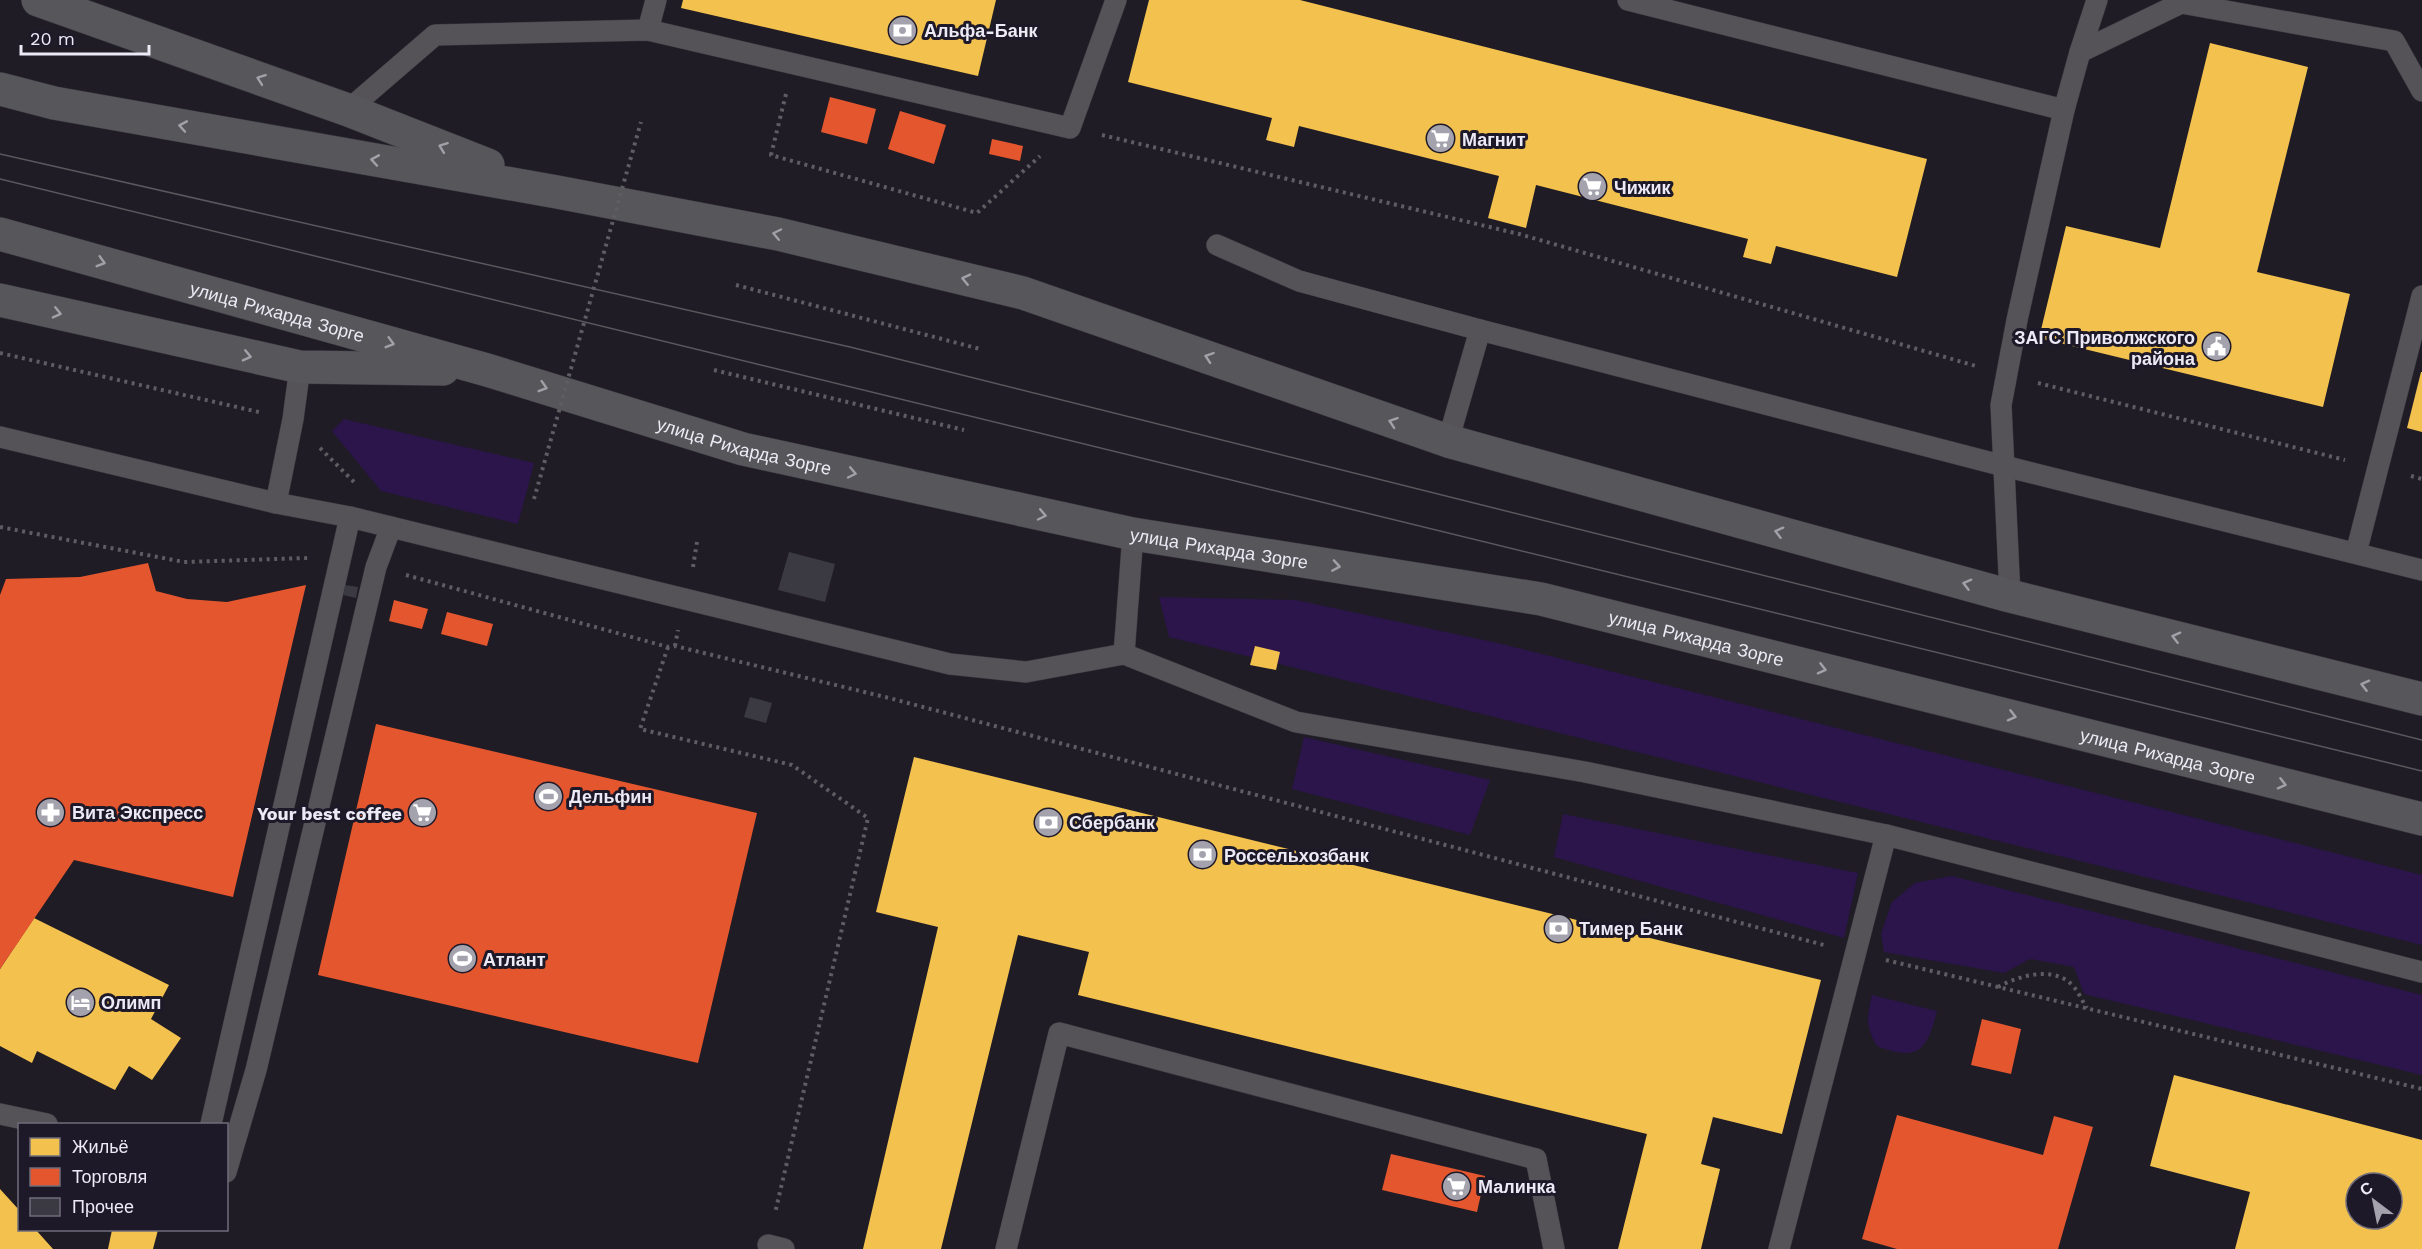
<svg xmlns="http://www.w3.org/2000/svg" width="2422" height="1249" viewBox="0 0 2422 1249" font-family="'Work Sans',sans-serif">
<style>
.green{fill:#2b154a}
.homes{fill:#f2c14e;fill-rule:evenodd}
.shops{fill:#e4572e}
.building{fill:#3b3941}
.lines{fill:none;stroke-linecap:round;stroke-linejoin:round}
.service-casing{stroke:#38363e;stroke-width:22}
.secondary-casing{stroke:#38363e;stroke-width:34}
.path{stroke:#5e5d61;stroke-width:4;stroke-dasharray:3 4.5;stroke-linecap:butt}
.service{stroke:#555357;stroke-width:21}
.secondary{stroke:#57565b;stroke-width:33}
.tram{stroke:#5a585d;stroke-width:1.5}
.path-bridge{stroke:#5e5d61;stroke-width:4;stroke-dasharray:3 4.5;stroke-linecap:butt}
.oneway{stroke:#a2a0a8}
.labels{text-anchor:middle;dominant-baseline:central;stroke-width:6;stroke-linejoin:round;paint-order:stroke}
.poi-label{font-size:18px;font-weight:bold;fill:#eceaf5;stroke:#1e1929;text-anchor:start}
.street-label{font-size:18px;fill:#eceaf5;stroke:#1e1929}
</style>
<rect width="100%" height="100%" fill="#1f1c26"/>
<g class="green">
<polygon points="344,419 534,463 518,524 381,491 332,431"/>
<polygon points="1159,597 1296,600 1502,644 2422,875 2422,945 1169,637"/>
<polygon points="1304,737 1490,780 1470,835 1292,789"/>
<polygon points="1563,814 1858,873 1844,938 1554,857"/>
<polygon points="1952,876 2422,995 2422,1075 2084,994 2074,967 2030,959 2004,973 1884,952 1881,934 1892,902 1915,883"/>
<path d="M1872,995L1937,1011C1927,1051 1918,1062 1877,1046C1865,1027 1867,1015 1872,995Z"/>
</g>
<g class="homes">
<polygon points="683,0 996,0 978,76 681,8"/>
<polygon points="1149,0 1300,0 1927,159 1897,277 1776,246 1771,264 1743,257 1748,239 1536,185 1526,228 1488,218 1499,176 1299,126 1294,147 1266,140 1272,118 1128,82"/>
<polygon points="2210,43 2308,67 2257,272 2350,294 2323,407 2039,338 2066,226 2160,248"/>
<polygon points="2421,372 2422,372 2422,432 2407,428"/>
<polygon points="1255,646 1280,652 1276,670 1250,665"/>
<polygon points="914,757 1821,980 1782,1134 1713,1117 1701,1164 1720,1169 1701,1249 1618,1249 1647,1134 1078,995 1089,952 1018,935 941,1249 863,1249 938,927 876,912"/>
<polygon points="34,918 169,985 151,1019 181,1038 152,1080 129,1066 115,1090 37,1051 32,1063 0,1046 0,969"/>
<path d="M2174,1075L2422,1140V1249H2235L2250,1192L2150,1166ZM2356,1183H2392V1219H2356Z"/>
<polygon points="0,1189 20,1211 20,1230 36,1230 53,1249 0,1249"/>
<polygon points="112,1230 158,1230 153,1249 108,1249"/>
</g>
<g class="shops">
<polygon points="830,97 876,109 867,144 821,132"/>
<polygon points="900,111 946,125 934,164 888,149"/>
<polygon points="992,139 1023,146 1020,161 989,154"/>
<polygon points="148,563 156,591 187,599 227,602 306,585 233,897 74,860 0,969 0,595 6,579 80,577"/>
<polygon points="394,600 428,609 422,629 389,621"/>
<polygon points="447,612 493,624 487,646 441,634"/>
<polygon points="376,724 757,813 698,1063 318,975"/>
<polygon points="1982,1019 2021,1029 2011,1074 1971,1065"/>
<polygon points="1897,1115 2043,1155 2054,1116 2093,1127 2058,1249 1897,1249 1862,1239"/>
<polygon points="1391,1154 1485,1176 1477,1212 1382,1190"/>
</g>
<g class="building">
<polygon points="789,552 835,564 825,602 778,590"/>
<polygon points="345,585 358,587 356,598 343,595"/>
<polygon points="750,697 772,703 766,723 744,717"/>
</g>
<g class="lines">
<defs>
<g id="service">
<polyline points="1628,0 2064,110"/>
<polyline points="648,30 656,0"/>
<polyline points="2080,52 2097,0"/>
<polyline points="348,110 435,35 648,30 1070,128 1116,0"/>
<polyline points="1217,245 1299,281 1480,330 2004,466 2422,570"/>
<polyline points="0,437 276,503 293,419 300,367"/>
<polyline points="1448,441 1480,330"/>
<polyline points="276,503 350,517 950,664 1026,672 1124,654 1296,722 1585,772 1886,835 2422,972"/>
<polyline points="2356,553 2422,296"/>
<polyline points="2010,596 2001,405 2017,320 2064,110 2080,52 2181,3 2394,41 2422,91"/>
<polyline points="1124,654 1133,534"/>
<polyline points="0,1114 47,1124"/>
<polyline points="211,1124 350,517"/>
<polyline points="226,1172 256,1070 376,567 391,527"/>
<polyline points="768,1245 784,1249"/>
<polyline points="1006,1249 1059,1033 1536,1159 1554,1249"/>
<polyline points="1779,1249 1886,835"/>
</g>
<g id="secondary">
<polyline points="38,0 348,110 488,165"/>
<polyline points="0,89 54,103 557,192 778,234 1023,293 1448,441 2010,596 2422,699"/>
<path id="s1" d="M0,234L487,370L743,449L1133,534L1541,599L2422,819"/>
<polyline points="0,300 300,367 443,369"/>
</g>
</defs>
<use href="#service" class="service-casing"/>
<use href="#secondary" class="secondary-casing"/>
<g class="path">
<polyline points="786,94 771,155 977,213 1040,156"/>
<polyline points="1102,135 1519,234 1976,366"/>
<polyline points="736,285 980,349"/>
<polyline points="0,353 263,413"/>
<polyline points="714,370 964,430"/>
<polyline points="2038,383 2345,460"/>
<polyline points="320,448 355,483"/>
<polyline points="2411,476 2422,479"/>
<polyline points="0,527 184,562 308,558"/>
<polyline points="693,567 697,542"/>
<polyline points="406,575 668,647 675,646 889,698 1824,945"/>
<polyline points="675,646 678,630"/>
<polyline points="668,647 640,729 792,765 868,818 775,1213"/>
<polyline points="1886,960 2422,1089"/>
<path d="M1998,987C2020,975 2056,965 2074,987C2079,993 2082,1001 2087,1008"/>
</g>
<use href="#service" class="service"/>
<use href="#secondary" class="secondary"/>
<g class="tram">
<polyline points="0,154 850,347 2422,740"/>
<polyline points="0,179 2422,771"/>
</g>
<polyline class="path-bridge" points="534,499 641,122"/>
</g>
<defs><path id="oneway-chevron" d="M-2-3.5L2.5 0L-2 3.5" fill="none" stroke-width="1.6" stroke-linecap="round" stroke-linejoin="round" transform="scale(1.5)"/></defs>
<g class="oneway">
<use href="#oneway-chevron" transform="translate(261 79) rotate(-160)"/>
<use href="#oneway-chevron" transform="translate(183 126) rotate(-170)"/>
<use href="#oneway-chevron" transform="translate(443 147) rotate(-159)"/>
<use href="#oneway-chevron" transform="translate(375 160) rotate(-170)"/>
<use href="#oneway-chevron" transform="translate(777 234) rotate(-168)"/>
<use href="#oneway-chevron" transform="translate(101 262) rotate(16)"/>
<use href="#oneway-chevron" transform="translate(966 279) rotate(-167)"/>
<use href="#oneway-chevron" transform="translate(57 313) rotate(13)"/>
<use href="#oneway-chevron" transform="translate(390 343) rotate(16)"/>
<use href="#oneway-chevron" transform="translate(247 356) rotate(13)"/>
<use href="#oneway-chevron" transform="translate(1209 357) rotate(-161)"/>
<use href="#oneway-chevron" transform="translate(543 387) rotate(17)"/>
<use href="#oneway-chevron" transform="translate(1393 422) rotate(-161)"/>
<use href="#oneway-chevron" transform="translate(852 473) rotate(12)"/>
<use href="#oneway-chevron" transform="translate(1042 515) rotate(12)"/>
<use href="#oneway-chevron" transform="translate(1779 532) rotate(-165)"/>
<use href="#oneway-chevron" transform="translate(1336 566) rotate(9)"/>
<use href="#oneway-chevron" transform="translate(1967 584) rotate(-165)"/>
<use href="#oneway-chevron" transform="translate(2176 637) rotate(-166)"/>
<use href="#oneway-chevron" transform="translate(1822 669) rotate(14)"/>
<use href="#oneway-chevron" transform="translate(2365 685) rotate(-166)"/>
<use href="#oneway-chevron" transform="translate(2012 716) rotate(14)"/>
<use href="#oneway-chevron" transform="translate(2282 784) rotate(14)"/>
</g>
<defs>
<symbol id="bank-disc" viewBox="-11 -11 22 22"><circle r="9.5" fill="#a4a2ad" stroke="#1e1929"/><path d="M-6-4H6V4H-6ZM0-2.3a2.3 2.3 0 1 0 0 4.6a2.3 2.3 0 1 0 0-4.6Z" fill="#fff"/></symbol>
<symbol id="supermarket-disc" viewBox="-11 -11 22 22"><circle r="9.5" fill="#a4a2ad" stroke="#1e1929"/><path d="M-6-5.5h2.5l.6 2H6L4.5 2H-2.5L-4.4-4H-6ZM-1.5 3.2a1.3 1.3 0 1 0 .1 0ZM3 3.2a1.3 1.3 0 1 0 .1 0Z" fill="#fff"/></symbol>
<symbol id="civic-disc" viewBox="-11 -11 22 22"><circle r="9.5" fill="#a4a2ad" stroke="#1e1929"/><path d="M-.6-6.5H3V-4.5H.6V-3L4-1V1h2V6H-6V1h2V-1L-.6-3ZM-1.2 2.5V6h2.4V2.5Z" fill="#fff"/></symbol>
<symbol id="stadium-disc" viewBox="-11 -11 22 22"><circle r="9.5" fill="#a4a2ad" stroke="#1e1929"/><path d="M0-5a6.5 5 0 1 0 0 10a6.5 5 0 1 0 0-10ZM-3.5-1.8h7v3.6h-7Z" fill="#fff"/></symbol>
<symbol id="pharmacy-disc" viewBox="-11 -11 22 22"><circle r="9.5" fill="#a4a2ad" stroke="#1e1929"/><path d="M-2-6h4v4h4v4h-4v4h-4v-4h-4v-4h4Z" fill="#fff"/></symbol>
<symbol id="hotel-disc" viewBox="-11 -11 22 22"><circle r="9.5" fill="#a4a2ad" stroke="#1e1929"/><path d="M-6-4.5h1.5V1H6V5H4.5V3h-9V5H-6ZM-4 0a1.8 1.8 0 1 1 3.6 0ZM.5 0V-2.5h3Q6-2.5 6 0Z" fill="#fff"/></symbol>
</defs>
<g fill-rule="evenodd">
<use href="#bank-disc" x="886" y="14" width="33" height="33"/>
<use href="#supermarket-disc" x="1424" y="122" width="33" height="33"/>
<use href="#supermarket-disc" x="1576" y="170" width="33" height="33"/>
<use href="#civic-disc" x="2200" y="330" width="33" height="33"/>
<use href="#stadium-disc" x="532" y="780" width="33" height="33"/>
<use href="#pharmacy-disc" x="34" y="796" width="33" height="33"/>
<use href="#supermarket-disc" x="406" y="796" width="33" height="33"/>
<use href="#bank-disc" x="1032" y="806" width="33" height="33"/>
<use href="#bank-disc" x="1186" y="838" width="33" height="33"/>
<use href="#bank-disc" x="1542" y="912" width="33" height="33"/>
<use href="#stadium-disc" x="446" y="942" width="33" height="33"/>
<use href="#hotel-disc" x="64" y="986" width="33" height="33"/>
<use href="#supermarket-disc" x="1440" y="1170" width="33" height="33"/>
</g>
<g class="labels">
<g class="poi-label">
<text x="924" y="30">Альфа-Банк</text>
<text x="1462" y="139">Магнит</text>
<text x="1614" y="187">Чижик</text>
<text x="2195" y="337" text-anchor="end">ЗАГС Приволжского<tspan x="2195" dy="21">района</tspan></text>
<text x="569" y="796">Дельфин</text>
<text x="72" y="812">Вита Экспресс</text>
<text x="402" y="813" text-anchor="end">Your best coffee</text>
<text x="1069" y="822">Сбербанк</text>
<text x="1224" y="855">Россельхозбанк</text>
<text x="1579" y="928">Тимер Банк</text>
<text x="483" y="959">Атлант</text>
<text x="101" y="1002">Олимп</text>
<text x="1478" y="1186">Малинка</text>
</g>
<g class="street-label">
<text stroke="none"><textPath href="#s1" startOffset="288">улица Рихарда Зорге</textPath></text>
<text stroke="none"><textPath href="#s1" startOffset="774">улица Рихарда Зорге</textPath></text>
<text stroke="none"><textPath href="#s1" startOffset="1260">улица Рихарда Зорге</textPath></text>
<text stroke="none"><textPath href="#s1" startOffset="1746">улица Рихарда Зорге</textPath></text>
<text stroke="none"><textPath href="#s1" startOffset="2232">улица Рихарда Зорге</textPath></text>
</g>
</g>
<rect x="18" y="1123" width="210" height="108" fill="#1e1929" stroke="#706d7b" stroke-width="1.5"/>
<rect x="30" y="1138" width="30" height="18" fill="#f2c14e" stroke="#706d7b" stroke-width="1.5"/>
<text x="72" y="1153" font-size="18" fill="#eceaf5">Жильё</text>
<rect x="30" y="1168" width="30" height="18" fill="#e4572e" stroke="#706d7b" stroke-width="1.5"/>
<text x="72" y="1183" font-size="18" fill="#eceaf5">Торговля</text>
<rect x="30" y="1198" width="30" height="18" fill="#3b3941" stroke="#706d7b" stroke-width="1.5"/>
<text x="72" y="1213" font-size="18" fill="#eceaf5">Прочее</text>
<g transform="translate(2374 1201) rotate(328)"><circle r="28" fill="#1e1929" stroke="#706d7b" stroke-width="1.5"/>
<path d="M0-4.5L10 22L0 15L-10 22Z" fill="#a4a2ad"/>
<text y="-9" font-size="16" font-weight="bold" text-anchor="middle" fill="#eceaf5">С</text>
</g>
<path d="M21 45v9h128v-9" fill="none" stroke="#eceaf5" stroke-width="3"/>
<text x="30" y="45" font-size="18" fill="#eceaf5" stroke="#1e1929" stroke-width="4.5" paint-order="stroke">20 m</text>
</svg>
